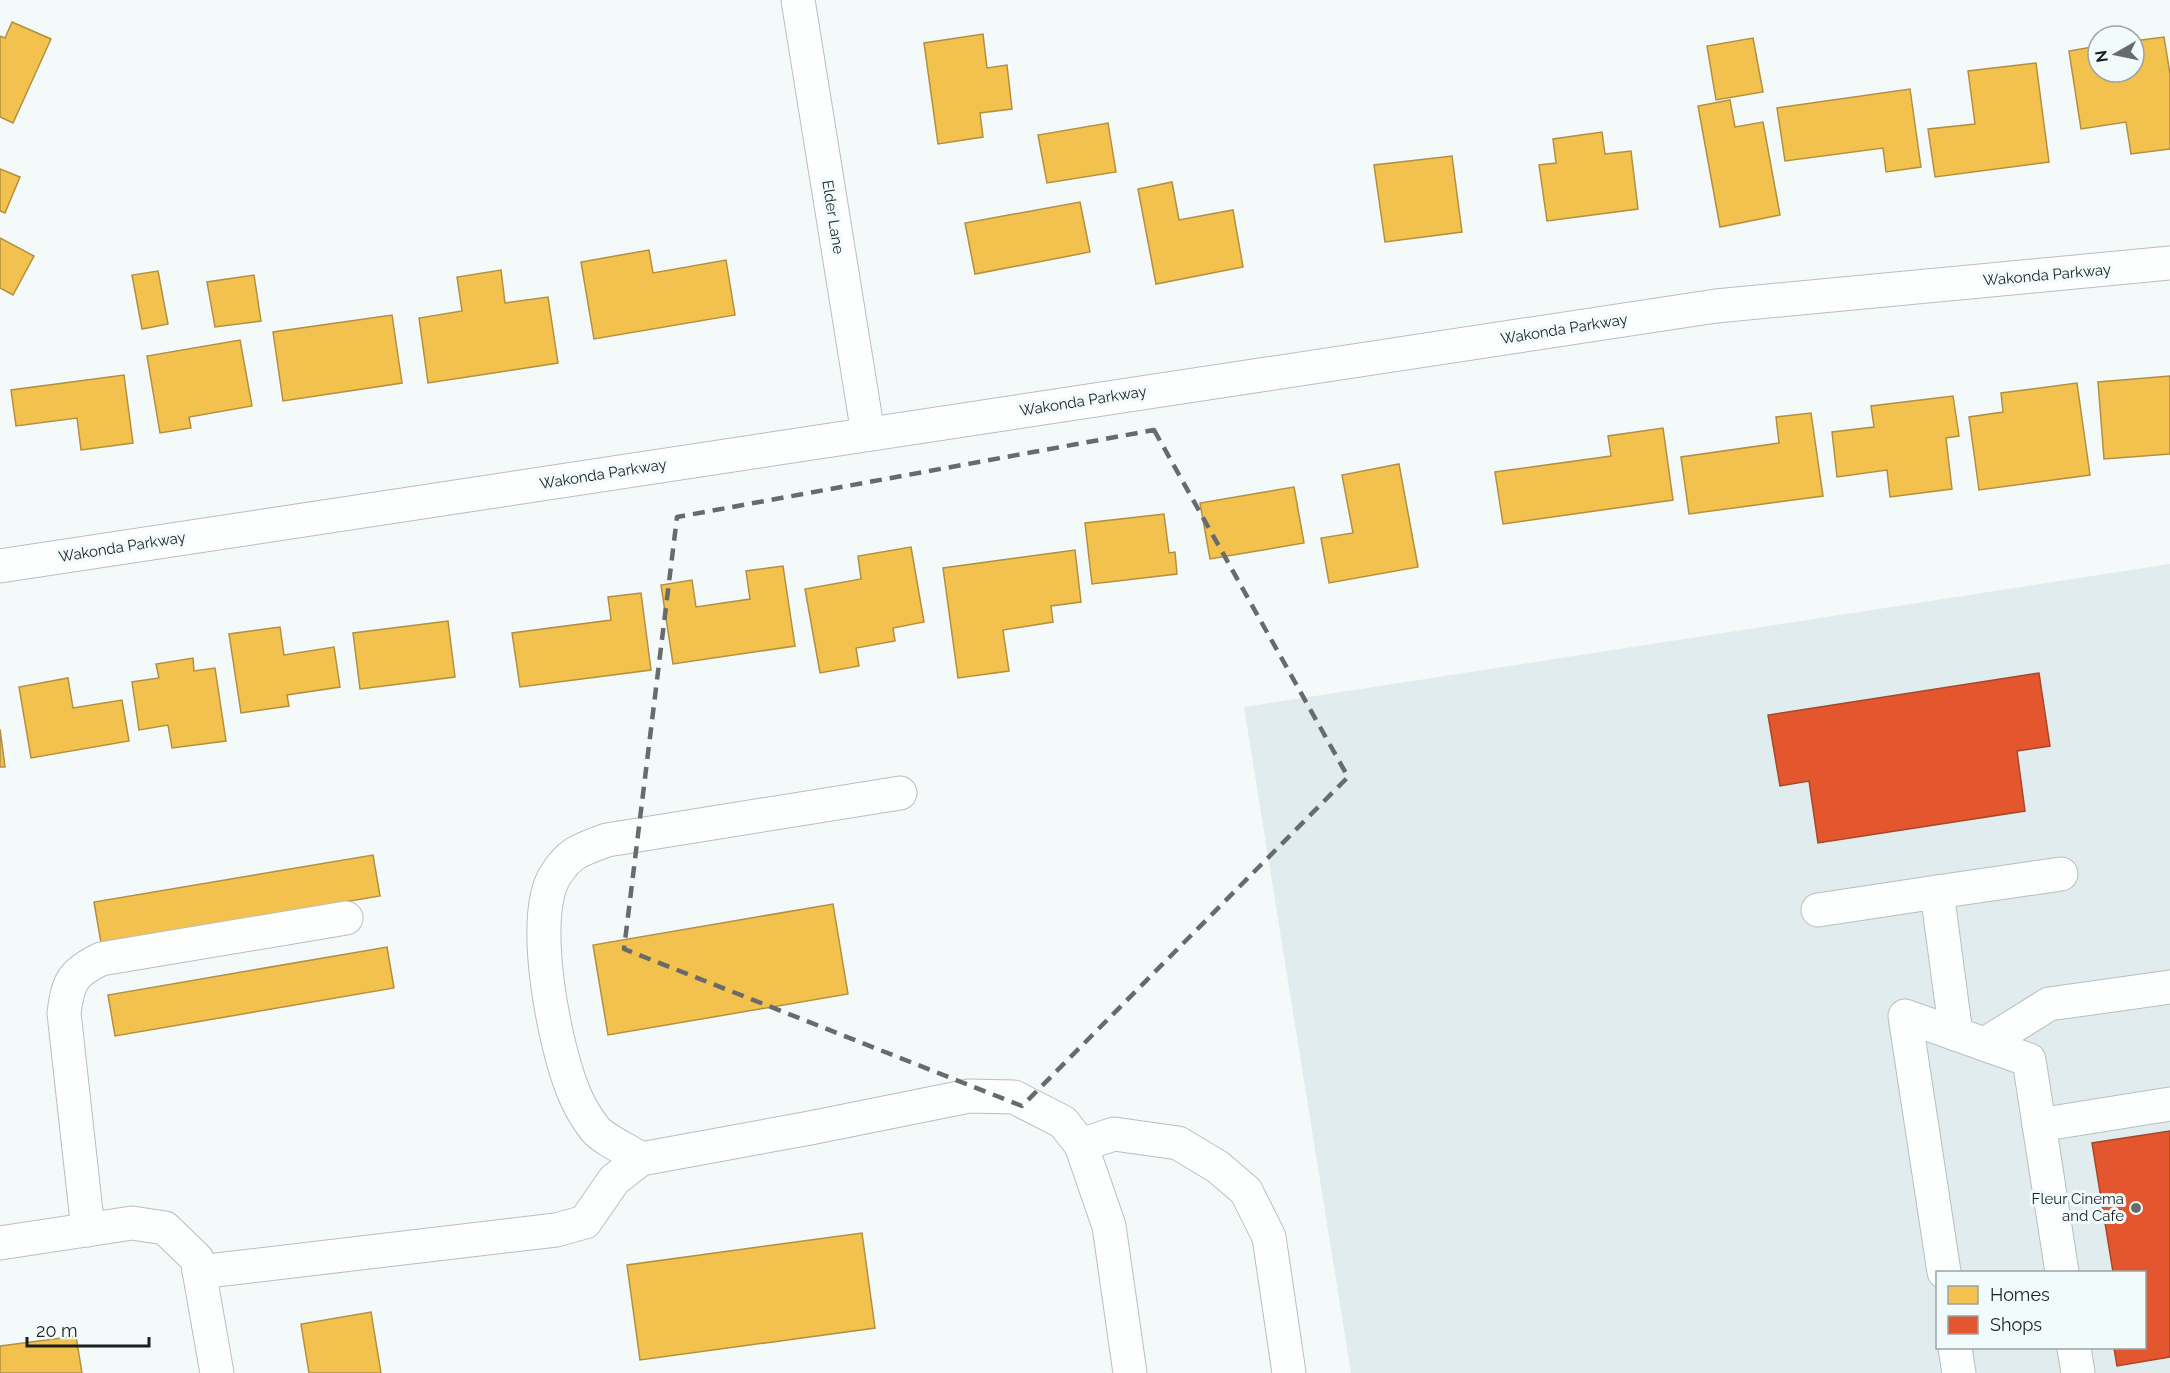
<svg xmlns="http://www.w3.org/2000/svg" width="2170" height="1373" viewBox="0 0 2170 1373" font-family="Raleway,sans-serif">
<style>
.built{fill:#e0ecee;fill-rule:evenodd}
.homes{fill:#f2c14e;stroke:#b29040;stroke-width:1.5}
.shops{fill:#e4572e;stroke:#a8462a;stroke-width:1.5}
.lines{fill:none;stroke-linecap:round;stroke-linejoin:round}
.minor-casing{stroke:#babebf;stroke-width:35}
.minor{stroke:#fdfefe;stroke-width:33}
.marked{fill:none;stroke:#686b6c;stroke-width:4.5;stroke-dasharray:12 8;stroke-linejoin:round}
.poi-dot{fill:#686b6c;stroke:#f2fbfc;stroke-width:2}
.labels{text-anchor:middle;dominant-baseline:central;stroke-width:6;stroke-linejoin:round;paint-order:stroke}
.street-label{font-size:15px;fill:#1c1f1f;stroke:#f2fbfc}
.poi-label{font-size:15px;fill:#1c1f1f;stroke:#f2fbfc;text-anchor:end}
</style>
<rect width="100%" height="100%" fill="#f4f9fa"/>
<path class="built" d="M2170,564V1373H1351L1244,707ZM1938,1272H2144V1348H1938Z"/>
<g class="homes">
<polygon points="12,22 51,39 13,123 0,117 0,36 5,38"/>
<polygon points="983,34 987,68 1007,65 1012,109 980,113 983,137 938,144 924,43"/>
<polygon points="2164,37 2170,74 2170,149 2131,154 2126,122 2081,129 2069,51 2098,46 2098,72 2134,72 2134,41"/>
<polygon points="1753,38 1763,92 1716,100 1707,46"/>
<polygon points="2036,63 2049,162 1935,177 1928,129 1975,124 1968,71"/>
<polygon points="1910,89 1921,167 1886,172 1883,148 1785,161 1777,108"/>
<polygon points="1730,100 1735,127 1763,122 1780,215 1720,227 1698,106"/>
<polygon points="1108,123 1116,172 1047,183 1038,135"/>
<polygon points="1602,132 1605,154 1631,151 1638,209 1547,221 1539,165 1556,163 1553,139"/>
<polygon points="1452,156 1462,232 1385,242 1374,165"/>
<polygon points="0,169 20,177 5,213 0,211"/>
<polygon points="1172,182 1179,220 1233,210 1243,267 1156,284 1138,189"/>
<polygon points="1080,202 1090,252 975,274 965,223"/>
<polygon points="0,238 34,256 13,295 0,288"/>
<polygon points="649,250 653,273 726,260 735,315 594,339 581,262"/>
<polygon points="501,270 505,303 548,297 558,363 428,383 419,318 462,311 457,277"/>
<polygon points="158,271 168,324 142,329 132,275"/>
<polygon points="254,275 261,321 215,327 207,282"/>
<polygon points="392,315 402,383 283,401 273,332"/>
<polygon points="240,340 252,406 189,417 191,428 160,433 147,356"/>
<polygon points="124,375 133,443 81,450 77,418 16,426 11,390"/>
<polygon points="2170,376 2170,454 2104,459 2098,382"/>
<polygon points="2077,383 2090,475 1979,490 1969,417 2003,412 2001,393"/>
<polygon points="1953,396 1959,436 1946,438 1952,489 1890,497 1887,470 1837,477 1832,432 1874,427 1871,406"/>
<polygon points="1811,413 1823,496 1689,514 1681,457 1779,443 1776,417"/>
<polygon points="1663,428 1673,500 1503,524 1495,472 1611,456 1608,436"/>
<polygon points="1399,464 1418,567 1329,583 1321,538 1353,533 1342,475"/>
<polygon points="1294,487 1304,543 1210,559 1200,503"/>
<polygon points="1164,514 1169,553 1175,552 1177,574 1092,584 1085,523"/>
<polygon points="911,547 924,622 893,628 895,641 856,648 859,666 820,673 805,589 861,579 858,556"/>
<polygon points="1075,550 1081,602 1051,606 1053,622 1003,630 1009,671 958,678 943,568"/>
<polygon points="783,566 795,646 673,664 661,585 692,580 696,607 750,599 746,571"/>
<polygon points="641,593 651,670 520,687 512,633 611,620 608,597"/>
<polygon points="448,621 455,677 360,689 353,633"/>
<polygon points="280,627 284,655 334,647 340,687 287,695 289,706 241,713 229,634"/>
<polygon points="193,658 194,671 215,668 226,741 172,748 168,725 139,730 132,682 159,678 156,664"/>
<polygon points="68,678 73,708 122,700 129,741 31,758 19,687"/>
<polygon points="0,729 5,767 0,767"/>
<polygon points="373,855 380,896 101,943 94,902"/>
<polygon points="833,904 848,994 608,1035 593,945"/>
<polygon points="387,947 394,988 115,1036 108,995"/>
<polygon points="862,1233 875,1328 640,1360 627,1265"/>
<polygon points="371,1312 381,1373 309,1373 301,1324"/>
<polygon points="76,1336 82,1373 0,1373 0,1346"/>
</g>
<g class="shops">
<polygon points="2039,673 2050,746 2017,751 2025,811 1818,843 1809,781 1780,786 1768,715"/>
<polygon points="2170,1131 2170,1357 2117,1366 2114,1348 2144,1348 2144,1272 2113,1272 2092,1143"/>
</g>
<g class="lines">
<defs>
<g id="minor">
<polyline points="798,0 868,434"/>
<polyline points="0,566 1716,306 2170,263"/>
<polyline points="1937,892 2061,874"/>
<polyline points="1818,910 1937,892 1956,1034"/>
<polyline points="1985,1044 2049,1004 2170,987"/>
<polyline points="2039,1125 2170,1104"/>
<polyline points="1081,1145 1114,1134 1178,1143 1218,1167 1246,1191 1269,1237 1289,1373"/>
<path d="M641,1159C629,1151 603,1139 595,1129C587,1119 579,1105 574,1093C555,1048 528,916 556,874C571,851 583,849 607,840L900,793"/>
<path d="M88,1230L64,1013C68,982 72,973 101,959L346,918"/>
<polyline points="0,1243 132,1223 165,1228 197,1259 217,1373"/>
<polyline points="199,1272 556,1230 585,1222 614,1180 641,1159 810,1128 969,1096 1014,1097 1063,1122 1081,1145 1109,1226 1130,1373"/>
<polyline points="1944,1272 1905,1016 2029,1060 2062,1272"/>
<polyline points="1955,1348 1959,1373"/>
<polyline points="2074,1348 2078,1373"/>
</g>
</defs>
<use href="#minor" class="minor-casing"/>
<use href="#minor" class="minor"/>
</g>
<path class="marked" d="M1154,430L1348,777L1022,1106L624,949L677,517Z"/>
<circle class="poi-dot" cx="2136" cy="1208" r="6"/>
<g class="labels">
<g class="street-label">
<text transform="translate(833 217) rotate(81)">Elder Lane</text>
<text transform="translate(2047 275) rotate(-5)">Wakonda Parkway</text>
<text transform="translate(1564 329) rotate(-9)">Wakonda Parkway</text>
<text transform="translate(1083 401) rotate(-9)">Wakonda Parkway</text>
<text transform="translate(603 474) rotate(-9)">Wakonda Parkway</text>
<text transform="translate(122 547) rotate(-9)">Wakonda Parkway</text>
</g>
<g class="poi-label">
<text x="2124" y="1199">Fleur Cinema<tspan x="2124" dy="17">and Cafe</tspan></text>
</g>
</g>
<rect x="1936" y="1271" width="210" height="78" fill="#f2fbfc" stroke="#9ca3a4" stroke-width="1.5"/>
<rect x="1948" y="1286" width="30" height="18" fill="#f2c14e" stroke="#9ca3a4" stroke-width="1.5"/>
<text x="1990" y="1301" font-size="18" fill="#1c1f1f">Homes</text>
<rect x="1948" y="1316" width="30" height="18" fill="#e4572e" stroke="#9ca3a4" stroke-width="1.5"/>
<text x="1990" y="1331" font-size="18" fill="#1c1f1f">Shops</text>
<g transform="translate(2116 54) rotate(261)"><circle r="28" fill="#f2fbfc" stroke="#9ca3a4" stroke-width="1.5"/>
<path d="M0-4.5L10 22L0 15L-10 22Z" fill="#686b6c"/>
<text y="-9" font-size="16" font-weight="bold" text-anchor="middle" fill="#1c1f1f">N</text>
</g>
<path d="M27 1337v9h122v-9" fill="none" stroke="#1c1f1f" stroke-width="3"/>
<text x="36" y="1337" font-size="18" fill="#1c1f1f" stroke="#f2fbfc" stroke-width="4.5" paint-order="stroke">20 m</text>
</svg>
